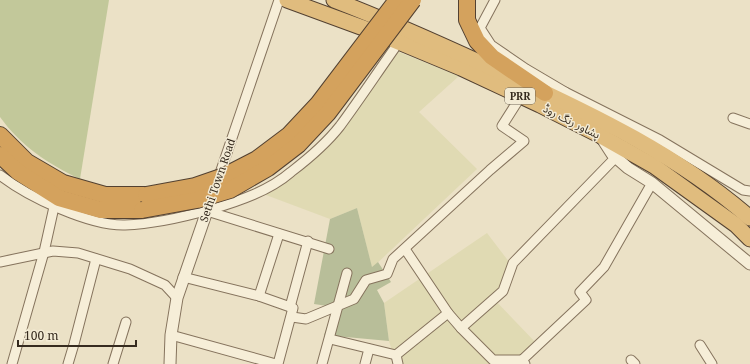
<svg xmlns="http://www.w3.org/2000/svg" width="750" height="364" viewBox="0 0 750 364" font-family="'Noto Serif','Noto Sans Arabic',serif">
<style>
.farmland{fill:#e0dab3}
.green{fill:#c2c89a}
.cemetery{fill:#b8be99}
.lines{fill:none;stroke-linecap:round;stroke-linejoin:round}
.minor-casing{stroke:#85735d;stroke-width:11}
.tertiary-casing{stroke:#85735d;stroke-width:13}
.trunk-casing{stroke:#534131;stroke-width:17}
.motorway-casing{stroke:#534131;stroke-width:18}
.minor{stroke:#f6eed8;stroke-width:9}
.tertiary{stroke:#f6eed8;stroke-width:11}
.trunk{stroke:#e0bc7e;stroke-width:15}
.motorway{stroke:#d4a25d;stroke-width:16}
.motorway-bridge-casing{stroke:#534131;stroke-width:18;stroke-linecap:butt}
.motorway-bridge{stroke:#d4a25d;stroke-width:16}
.labels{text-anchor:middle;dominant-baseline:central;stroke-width:3;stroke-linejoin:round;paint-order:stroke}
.shield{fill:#f3ebd5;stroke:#6f6556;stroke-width:1}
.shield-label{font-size:10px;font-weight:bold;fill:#362b1f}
.street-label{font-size:11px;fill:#362b1f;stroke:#f3ebd5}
</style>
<rect width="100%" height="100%" fill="#ebe1c6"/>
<g class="farmland">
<polygon points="394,50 459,76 419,112 477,169 372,268 357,208 330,219 258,192 315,152"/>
<polygon points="487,233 516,271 491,296 538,345 512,364 396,364 389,341 384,303"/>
</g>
<path class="green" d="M0,0H109L80,179C48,164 21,146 0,117Z"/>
<polygon class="cemetery" points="357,208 372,267 378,262 391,282 377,290 384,303 389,341 324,335 334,307 314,304 330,219"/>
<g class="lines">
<defs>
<g id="minor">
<polyline points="495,0 480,28 491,45 526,69 565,92 567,97"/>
<polyline points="565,92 660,140 743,190 750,191"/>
<polyline points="733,118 750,124"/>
<path d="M0,175C28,197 90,226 125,225C155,224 184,217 212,209C239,201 269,191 291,172C308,159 326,144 340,126C360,99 379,70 399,42"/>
<polyline points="218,179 279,0"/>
<polyline points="207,211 329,249"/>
<polyline points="0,262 53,251 78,253 130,269 165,285 177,298"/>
<polyline points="183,277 259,296 293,308 278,364"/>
<polyline points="259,296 279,234"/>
<polyline points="290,307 308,241"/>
<polyline points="448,313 461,328 503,291 513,263 616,157"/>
<polyline points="292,317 306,319 354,299 366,280 387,274 393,259 490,170 524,141 502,126 521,96"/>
<polyline points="461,328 493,360 522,360"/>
<polyline points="171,335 276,364"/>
<polyline points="330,339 396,355"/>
<polyline points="700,345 712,364"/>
<polyline points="631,360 635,364"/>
<polyline points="12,364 44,252 54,207"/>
<polyline points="68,364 74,344 96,259"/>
<polyline points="113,364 126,322"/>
<polyline points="322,364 347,273"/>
<polyline points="365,364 369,349"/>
<polyline points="398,364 396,355 448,313 405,249"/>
<polyline points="525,364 522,360 586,300 580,292 604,267 652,183"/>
</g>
<g id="tertiary">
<polyline points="601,137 612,154 628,168 652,183 750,264"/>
<polyline points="170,364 171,335 177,298 207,211"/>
</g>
<g id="trunk">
<polyline points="287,0 377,33 461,68 540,105 601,136 654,166 736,225 750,239"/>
<path d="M334,0C394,23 451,49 509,76C594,115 679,156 750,218"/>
</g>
<g id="motorway">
<polyline points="467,0 467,20 477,41 492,57 545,93"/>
<polyline points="0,135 27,162 63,183 105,195 146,195"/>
<polyline points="0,155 18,172 59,198 101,210 142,210"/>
</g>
</defs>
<use href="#minor" class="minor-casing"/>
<use href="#tertiary" class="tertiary-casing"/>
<use href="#trunk" class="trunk-casing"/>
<use href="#motorway" class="motorway-casing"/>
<use href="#minor" class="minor"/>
<use href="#tertiary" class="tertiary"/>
<use href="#trunk" class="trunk"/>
<use href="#motorway" class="motorway"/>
<defs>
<g id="motorway-bridge">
<polyline points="146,195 195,186 224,176 257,159 289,135 318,104 397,0"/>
<polyline points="142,210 197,200 230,190 268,168 298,145 328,113 413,0"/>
</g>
</defs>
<use href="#motorway-bridge" class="motorway-bridge-casing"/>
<use href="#motorway-bridge" class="motorway-bridge"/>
</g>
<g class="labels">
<rect class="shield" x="505" y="88" width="30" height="16" rx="3"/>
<g class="shield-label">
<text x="520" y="96">PRR</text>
</g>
<g class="street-label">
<text transform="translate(572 121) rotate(27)">پشاور رنگ روڈ</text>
<text transform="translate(217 180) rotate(-71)">Sethi Town Road</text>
</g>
</g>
<path d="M18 340v6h118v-6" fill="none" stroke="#362b1f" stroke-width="2"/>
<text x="24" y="340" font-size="12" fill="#362b1f" stroke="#f3ebd5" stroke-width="3" paint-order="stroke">100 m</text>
</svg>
